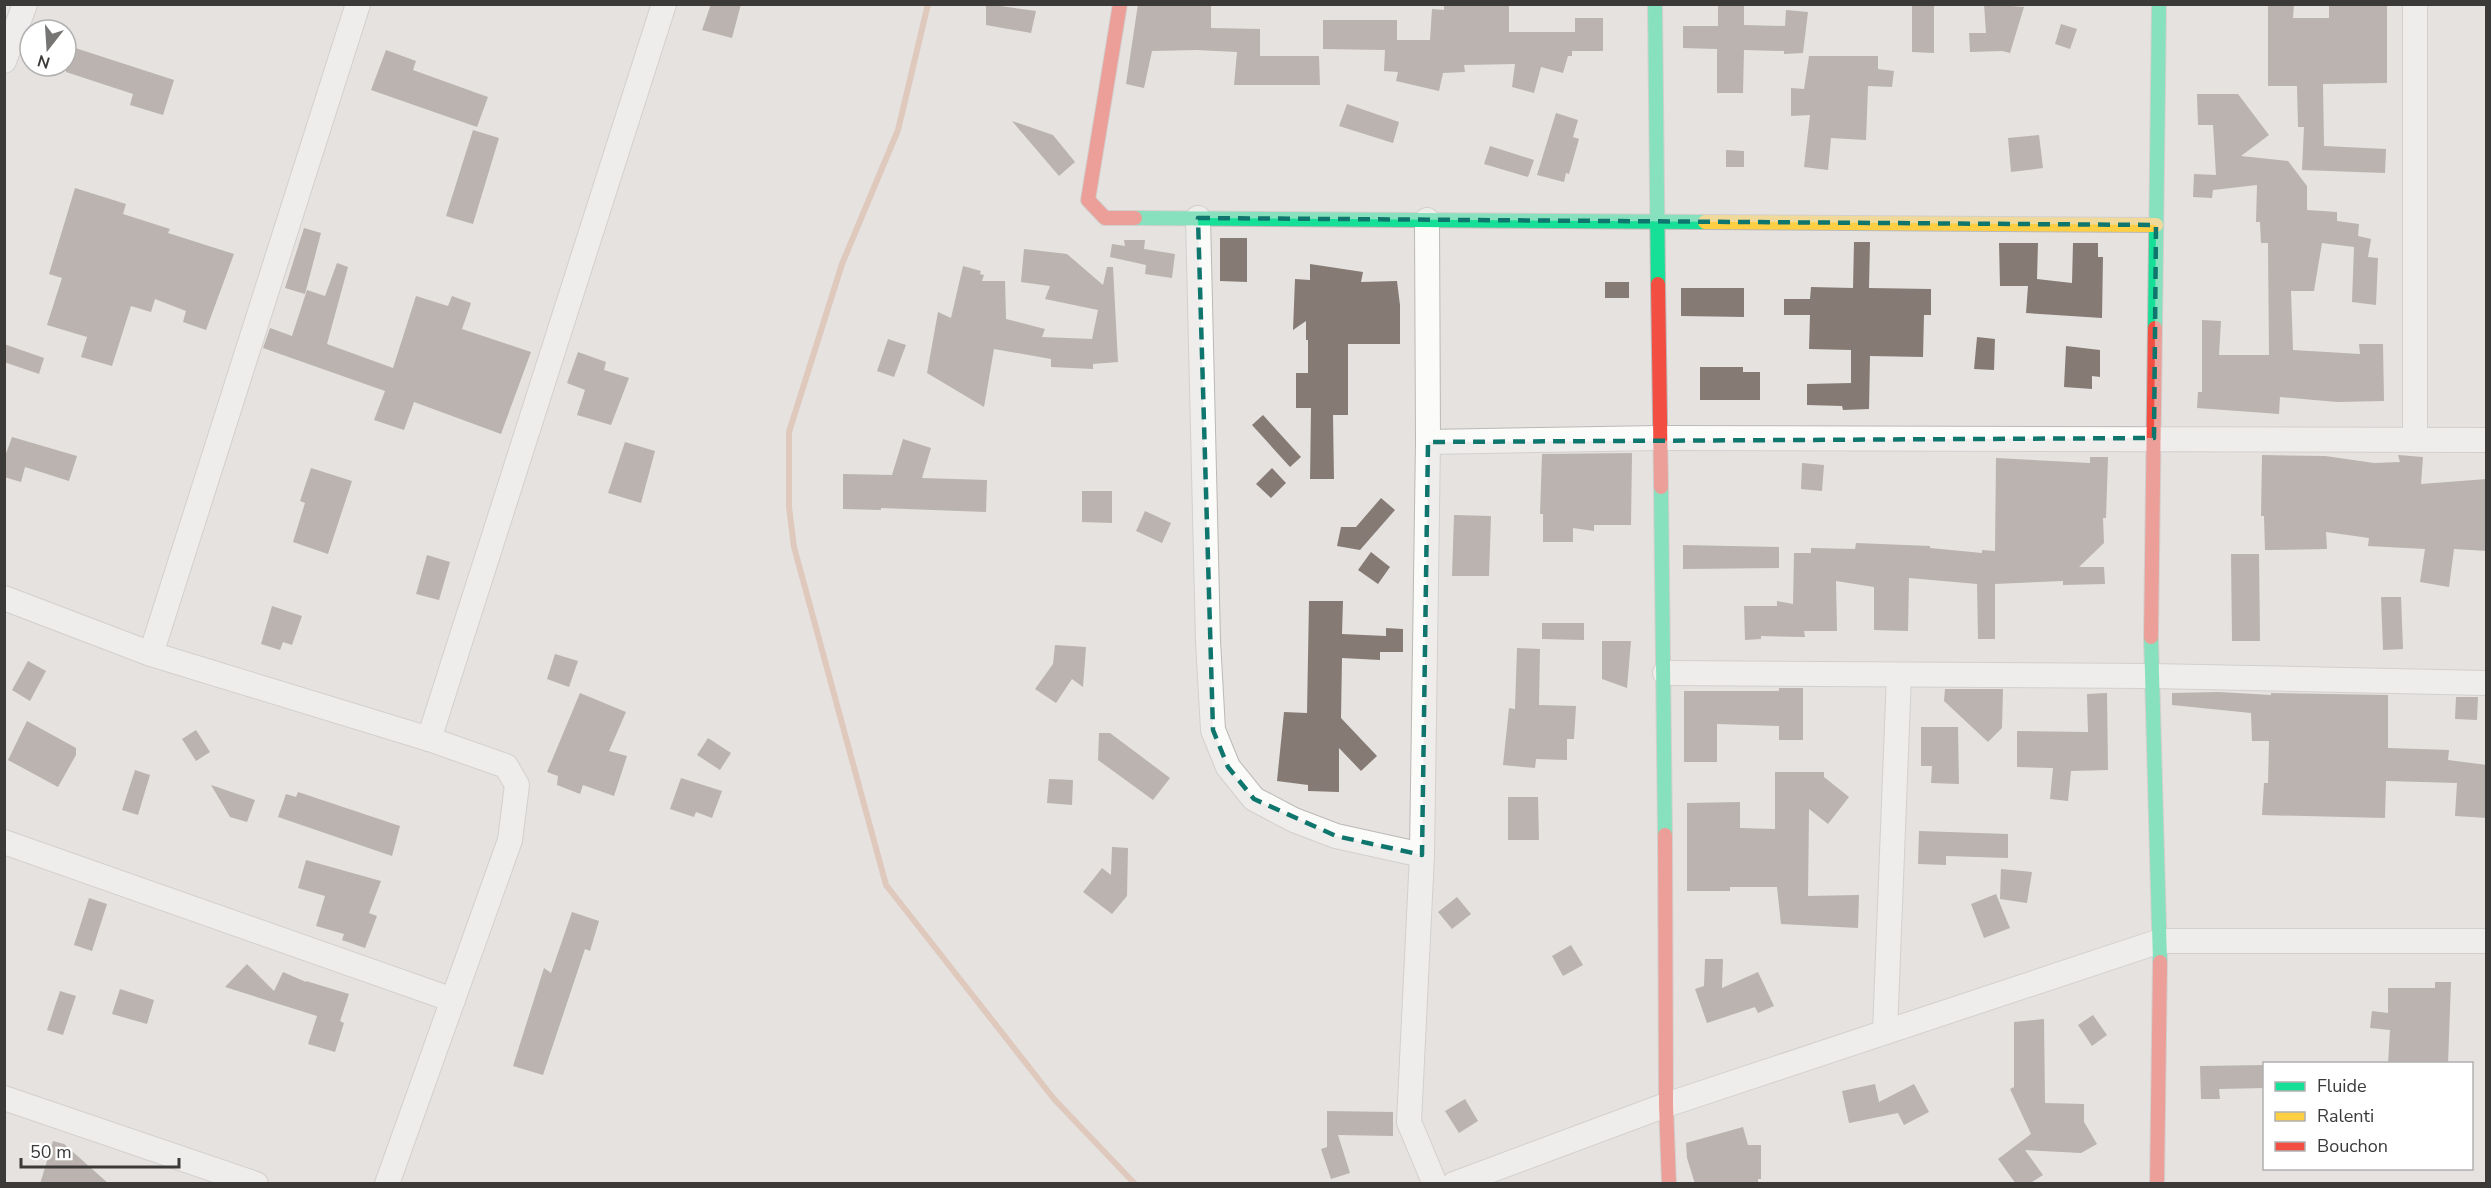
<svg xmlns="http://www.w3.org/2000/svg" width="2491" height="1188" viewBox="0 0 2491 1188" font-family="'Nunito Sans',sans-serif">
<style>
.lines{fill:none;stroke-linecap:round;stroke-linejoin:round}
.stream{stroke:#d8ab93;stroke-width:6}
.building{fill:#867b74}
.street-casing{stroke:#bbb9b7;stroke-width:26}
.fast-casing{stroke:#bbb9b7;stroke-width:16}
.slow-casing{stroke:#bbb9b7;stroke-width:16}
.jam-casing{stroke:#bbb9b7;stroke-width:16}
.street{stroke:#fbfbfa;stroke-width:24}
.fast{stroke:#16e098;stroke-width:14}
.slow{stroke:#ffcf43;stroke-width:14}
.jam{stroke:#f24e42;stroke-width:14}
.marked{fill:none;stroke:#0f766e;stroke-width:4.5;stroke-dasharray:12 8;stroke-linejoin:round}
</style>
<rect width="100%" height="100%" fill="#e5e2e0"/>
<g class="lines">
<polyline class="stream" points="928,4 898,130 842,264 789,432 789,507 794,547 886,885 1054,1099 1135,1184"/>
</g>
<g class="building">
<polygon points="711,4 741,4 732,38 702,30"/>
<polygon points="986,4 1036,11 1031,33 986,25"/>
<polygon points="1138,4 1211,4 1211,28 1260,29 1260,56 1319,56 1320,85 1234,85 1237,52 1196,50 1152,51 1144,88 1126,84"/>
<polygon points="1444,4 1509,4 1509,32 1575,32 1575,18 1603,18 1603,51 1572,51 1572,56 1568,56 1563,73 1541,67 1534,93 1512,87 1515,64 1464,65 1465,72 1443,73 1439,91 1396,81 1398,72 1384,71 1385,50 1323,49 1323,20 1397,20 1397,40 1430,40 1432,9 1444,10"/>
<polygon points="1718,4 1744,4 1744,25 1785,26 1786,10 1808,12 1803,53 1784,54 1784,51 1744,50 1743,93 1717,93 1717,49 1683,48 1683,26 1718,26"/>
<polygon points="1912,4 1934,4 1934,53 1912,52"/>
<polygon points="1984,4 2024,7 2010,53 2002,51 1970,52 1969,33 1986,33"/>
<polygon points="2268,4 2294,4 2293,18 2329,18 2329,5 2387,4 2387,83 2323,84 2324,146 2386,149 2385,173 2302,170 2304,127 2298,127 2297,86 2268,86"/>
<polygon points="2061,24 2077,29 2070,49 2055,44"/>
<polygon points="66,45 174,80 163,115 130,105 133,94 66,72"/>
<polygon points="386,50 416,61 413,70 488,97 477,127 371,90"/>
<polygon points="1809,56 1878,56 1878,69 1894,71 1892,87 1868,86 1866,140 1831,138 1828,170 1804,167 1810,115 1791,116 1791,88 1804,89"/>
<polygon points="2197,94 2238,94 2269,135 2241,156 2288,161 2307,186 2307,210 2337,212 2337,221 2359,224 2358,236 2371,239 2368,257 2378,258 2376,305 2352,302 2354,247 2322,243 2314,291 2291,291 2293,350 2360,354 2359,344 2383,344 2384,401 2337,402 2280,397 2279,414 2197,408 2198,392 2202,392 2202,320 2221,321 2219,355 2269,355 2268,243 2261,243 2260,222 2256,222 2257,185 2213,190 2212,198 2193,197 2194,174 2216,175 2213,125 2198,125"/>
<polygon points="1347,104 1399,122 1393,143 1339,126"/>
<polygon points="1556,113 1578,120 1573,137 1579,139 1569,174 1566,173 1564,182 1537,175"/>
<polygon points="1012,121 1053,135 1075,162 1059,176"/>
<polygon points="473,130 499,138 473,224 446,216"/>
<polygon points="2039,135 2043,168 2011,172 2008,138"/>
<polygon points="1490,146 1534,160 1528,177 1484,164"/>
<polygon points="1726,150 1744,151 1744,167 1726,167"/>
<polygon points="75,188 126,204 123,214 170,229 168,233 234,254 206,330 183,322 186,311 155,299 151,312 131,306 112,366 81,357 87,337 47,325 62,278 49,274"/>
<polygon points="304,228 321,233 305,294 285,288"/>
<polygon points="1220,238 1247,238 1247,282 1220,281"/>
<polygon points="1124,240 1145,240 1144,249 1175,254 1172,278 1145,274 1146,265 1110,257 1112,244 1125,246"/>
<polygon points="1854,242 1870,242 1869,288 1931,289 1931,315 1924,315 1923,357 1870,356 1869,409 1843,410 1842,406 1807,405 1807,384 1851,383 1851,350 1809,349 1810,315 1784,315 1784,299 1810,299 1811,287 1853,288"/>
<polygon points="1999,243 2038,243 2037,279 2072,283 2073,243 2098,243 2098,257 2103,257 2102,318 2026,313 2028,286 2000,286"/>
<polygon points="1024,249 1067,254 1103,285 1107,267 1113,267 1118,362 1093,364 1093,369 1051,367 1051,359 994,349 984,407 927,373 938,312 951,318 963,266 981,271 980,274 984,275 982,281 1005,281 1006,319 1045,329 1042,337 1092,339 1098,310 1045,299 1050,286 1021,282"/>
<polygon points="337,263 348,267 327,344 393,368 416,296 448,306 452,296 471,303 462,329 531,352 501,434 414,402 404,430 374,420 385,391 263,348 270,328 292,336 307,290 325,296"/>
<polygon points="1310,264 1363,272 1361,282 1397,281 1400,305 1400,344 1348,344 1348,415 1333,415 1334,479 1310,479 1311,408 1296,408 1296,373 1308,373 1308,340 1306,340 1306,321 1293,330 1295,279 1310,280"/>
<rect x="1605" y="282" width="24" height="16"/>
<polygon points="1681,288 1744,288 1744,317 1681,316"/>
<polygon points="1977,337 1995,339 1994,370 1974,369"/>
<polygon points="888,339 906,345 894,377 877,371"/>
<polygon points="4,344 44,358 39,374 4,362"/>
<polygon points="2066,346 2100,350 2100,377 2092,376 2092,389 2064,387"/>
<polygon points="578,352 606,362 604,370 629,378 611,425 577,415 585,390 567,383"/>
<polygon points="1700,367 1743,367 1743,372 1760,372 1760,400 1700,400"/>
<polygon points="1263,415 1301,457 1290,467 1252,425"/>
<polygon points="12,437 77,456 69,481 25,467 21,482 4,477 4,459"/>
<polygon points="903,439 931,448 922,478 987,480 986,512 881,508 881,510 843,509 843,474 892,475"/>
<polygon points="625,442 655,451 641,503 608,493"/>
<polygon points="1632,453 1631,525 1594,525 1594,531 1573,528 1573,542 1543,542 1543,514 1540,514 1542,454"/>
<polygon points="2262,455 2325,456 2374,463 2400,462 2398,455 2423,457 2421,484 2487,479 2487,551 2454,549 2449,587 2420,582 2425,549 2368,546 2369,538 2326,532 2327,549 2265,550 2264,516 2261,516"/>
<polygon points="2090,457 2108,457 2106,518 2103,518 2104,543 2079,567 2104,567 2105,584 2063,585 2063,581 1995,584 1995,639 1978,639 1977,584 1909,578 1908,631 1874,630 1874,587 1836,581 1837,631 1804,631 1805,637 1761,636 1761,639 1745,640 1744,606 1777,606 1777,601 1793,604 1794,553 1811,553 1811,548 1855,549 1856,543 1930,546 1930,548 1982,553 1982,550 1995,551 1996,458 2090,463"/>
<polygon points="1802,463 1824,465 1822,491 1801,489"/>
<polygon points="311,468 352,481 328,554 293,542 305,503 300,501"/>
<polygon points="1272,468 1286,483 1271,498 1256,484"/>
<polygon points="1082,491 1112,491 1112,523 1082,522"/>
<polygon points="1381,498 1395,510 1360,550 1337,546 1341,527 1356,527"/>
<polygon points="1145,511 1171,523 1162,543 1136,531"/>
<polygon points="1454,515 1491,516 1489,576 1452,576"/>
<polygon points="1683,545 1779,547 1779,568 1683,569"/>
<polygon points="1371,552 1390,567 1378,584 1358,570"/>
<polygon points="2231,554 2259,554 2260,641 2232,641"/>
<polygon points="427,555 450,562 439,600 416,594"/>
<polygon points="2381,597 2401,597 2403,649 2383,650"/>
<polygon points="1309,601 1343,601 1342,634 1386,636 1386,628 1403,629 1403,652 1380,652 1380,660 1342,658 1341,718 1377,756 1361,771 1339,748 1339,792 1308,791 1308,785 1277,781 1284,712 1307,713"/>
<polygon points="272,606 302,616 292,645 283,642 280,650 261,644"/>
<polygon points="1542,623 1584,623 1584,640 1542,639"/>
<polygon points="1602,641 1631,641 1627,688 1602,679"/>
<polygon points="1055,645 1086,647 1083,687 1072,679 1056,703 1035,689 1053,664"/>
<polygon points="1517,648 1540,649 1539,705 1576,706 1574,739 1567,739 1567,760 1536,759 1535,768 1503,765 1509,708 1515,709"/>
<polygon points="555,654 578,661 569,687 547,679"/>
<polygon points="28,661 46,671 30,701 12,690"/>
<polygon points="1779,688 1803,688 1803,740 1779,740 1779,726 1717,724 1717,762 1684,762 1684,691 1779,691"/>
<polygon points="1945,689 2003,689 2002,728 1988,742 1944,701"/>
<polygon points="2219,692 2271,695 2271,693 2388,695 2388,748 2449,750 2448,760 2487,765 2487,818 2455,816 2457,783 2386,781 2385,818 2262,815 2264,783 2268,783 2269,741 2252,741 2251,713 2172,705 2172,693"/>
<polygon points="580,693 626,712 609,751 627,756 614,796 583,785 580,794 557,785 558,776 547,772"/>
<polygon points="2107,693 2108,770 2071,771 2068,801 2050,799 2053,768 2017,767 2017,731 2088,732 2087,694"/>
<polygon points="2456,697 2478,697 2477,720 2455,719"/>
<polygon points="27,721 76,748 76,755 58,787 8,760"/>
<polygon points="1921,727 1958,727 1959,784 1931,783 1932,766 1921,766"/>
<polygon points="196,730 210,752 196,761 182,739"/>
<polygon points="1099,733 1110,733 1170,778 1153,800 1098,760"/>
<polygon points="708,738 731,753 720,770 697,755"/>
<polygon points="135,770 150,775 138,815 122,810"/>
<polygon points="1775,772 1824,772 1824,777 1849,797 1828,824 1809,809 1808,896 1859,895 1858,928 1781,924 1777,887 1730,887 1730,891 1687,891 1687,803 1740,802 1740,828 1775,829"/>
<polygon points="681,778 722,791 712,818 696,812 694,817 670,809"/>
<polygon points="1049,779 1073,780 1072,805 1047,803"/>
<polygon points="211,785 255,800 247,822 230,817"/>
<polygon points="298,792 400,826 392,856 278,817 286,794 296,797"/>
<polygon points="1508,797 1538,797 1539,840 1508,840"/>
<polygon points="1919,831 2008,834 2008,858 1946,856 1946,865 1918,864"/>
<polygon points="1112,847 1128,848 1127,896 1112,914 1083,892 1102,868 1111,875"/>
<polygon points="306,860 381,881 369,913 377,916 365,948 342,940 344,934 316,926 325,896 298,888"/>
<polygon points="2001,869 2032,872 2027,903 2000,899"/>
<polygon points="1996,894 2010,928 1984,938 1971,904"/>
<polygon points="1457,897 1471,914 1452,929 1438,912"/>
<polygon points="89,898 107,904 92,951 74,945"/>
<polygon points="572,912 599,921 590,951 585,949 543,1075 513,1066 544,968 551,973"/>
<polygon points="1571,945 1583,965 1563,976 1552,956"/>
<polygon points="1705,959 1723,959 1722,988 1758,972 1774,1006 1758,1013 1755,1007 1707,1023 1695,989 1704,986"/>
<polygon points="247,964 274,991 283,972 306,982 306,981 349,994 340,1021 344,1023 335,1052 308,1044 317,1016 225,987"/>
<polygon points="2435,982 2451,982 2448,1064 2388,1064 2390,1030 2370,1028 2372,1011 2388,1013 2388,988 2435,988"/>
<polygon points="120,989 154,1000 147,1024 112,1014"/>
<polygon points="60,991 76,996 63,1035 47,1030"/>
<polygon points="2093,1015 2107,1035 2092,1046 2078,1025"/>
<polygon points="2044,1019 2045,1103 2084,1104 2084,1122 2097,1144 2081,1153 2025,1150 2043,1175 2029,1184 2016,1184 1998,1159 2031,1134 2010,1089 2014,1087 2014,1022"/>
<polygon points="2265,1065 2265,1088 2219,1089 2220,1099 2201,1099 2200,1066"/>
<polygon points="1875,1084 1879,1102 1914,1084 1929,1112 1904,1125 1898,1113 1849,1123 1842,1091"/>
<polygon points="1465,1099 1478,1121 1459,1133 1445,1111"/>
<polygon points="1327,1111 1393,1112 1393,1136 1338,1135 1350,1173 1331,1179 1321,1149 1327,1147"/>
<polygon points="1743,1127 1748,1145 1761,1145 1761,1179 1758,1179 1758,1184 1695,1184 1687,1158 1686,1143"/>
<polygon points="53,1141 64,1144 109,1184 40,1184"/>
</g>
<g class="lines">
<defs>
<g id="street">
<polyline points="4,61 25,4"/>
<polyline points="1198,218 1208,641 1213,730 1228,767 1254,799 1294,820 1336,836 1422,855"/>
<polyline points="1427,220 1428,442 1422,855 1409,1122 1435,1184"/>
<polyline points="2415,440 2415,4"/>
<polyline points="1428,442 1660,438 2486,440"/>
<polyline points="4,598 151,654 429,739 506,766 517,785 510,840 387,1184"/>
<polyline points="151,654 358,4"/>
<polyline points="1665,673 2151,676 2486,683"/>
<polyline points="429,739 664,4"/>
<polyline points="4,842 453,1000"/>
<polyline points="1885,1032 1899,675"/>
<polyline points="4,1098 256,1184"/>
<polyline points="1454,1184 1666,1105 2160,941 2486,941"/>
</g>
<g id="fast">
<polyline points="1655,4 1658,284"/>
<polyline points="1135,218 1705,222"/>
<polyline points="2155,328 2159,4"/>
<polyline points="1661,487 1665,835"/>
<polyline points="2151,637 2160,962"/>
</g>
<polyline id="slow" points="1705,222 2156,225"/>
<g id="jam">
<polyline points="1120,4 1088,200 1105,218 1135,218"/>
<polyline points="1658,284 1661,487"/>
<polyline points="2151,637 2155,328"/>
<polyline points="1665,835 1666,1105 1669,1184"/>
<polyline points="2157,1184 2160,962"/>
</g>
</defs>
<use href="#street" class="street-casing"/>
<use href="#fast" class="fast-casing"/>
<use href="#slow" class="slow-casing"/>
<use href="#jam" class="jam-casing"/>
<use href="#street" class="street"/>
<use href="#fast" class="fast"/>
<use href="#slow" class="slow"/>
<use href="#jam" class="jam"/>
</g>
<path d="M0 0H2491V1188H0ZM1198,218L2156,225L2154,438L1428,442L1422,855L1336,836L1254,799L1228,767L1213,730Z" fill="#e5e2e0" fill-opacity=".55" fill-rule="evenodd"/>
<path class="marked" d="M1198,218L2156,225L2154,438L1428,442L1422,855L1336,836L1254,799L1228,767L1213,730Z"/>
<rect width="2491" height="1188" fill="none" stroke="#3c3a39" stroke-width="12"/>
<rect x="2263" y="1062" width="210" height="108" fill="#ffffff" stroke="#b1b0b0" stroke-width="1.5"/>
<rect x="2275" y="1082" width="30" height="9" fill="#16e098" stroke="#b1b0b0" stroke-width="1.5"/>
<text x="2317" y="1092" font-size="18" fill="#3c3a39">Fluide</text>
<rect x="2275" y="1112" width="30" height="9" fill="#ffcf43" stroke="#b1b0b0" stroke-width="1.5"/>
<text x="2317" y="1122" font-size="18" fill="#3c3a39">Ralenti</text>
<rect x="2275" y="1142" width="30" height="9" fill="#f24e42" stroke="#b1b0b0" stroke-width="1.5"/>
<text x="2317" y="1152" font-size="18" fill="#3c3a39">Bouchon</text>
<g transform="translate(48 48) rotate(197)"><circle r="28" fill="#ffffff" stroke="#b1b0b0" stroke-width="1.5"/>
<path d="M0-4.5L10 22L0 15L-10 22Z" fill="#777573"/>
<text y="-9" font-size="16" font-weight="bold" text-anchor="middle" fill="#3c3a39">N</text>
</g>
<path d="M21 1158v9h158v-9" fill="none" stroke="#3c3a39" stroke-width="3"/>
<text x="30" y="1158" font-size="18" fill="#3c3a39" stroke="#ffffff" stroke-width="4.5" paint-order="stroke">50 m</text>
</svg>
